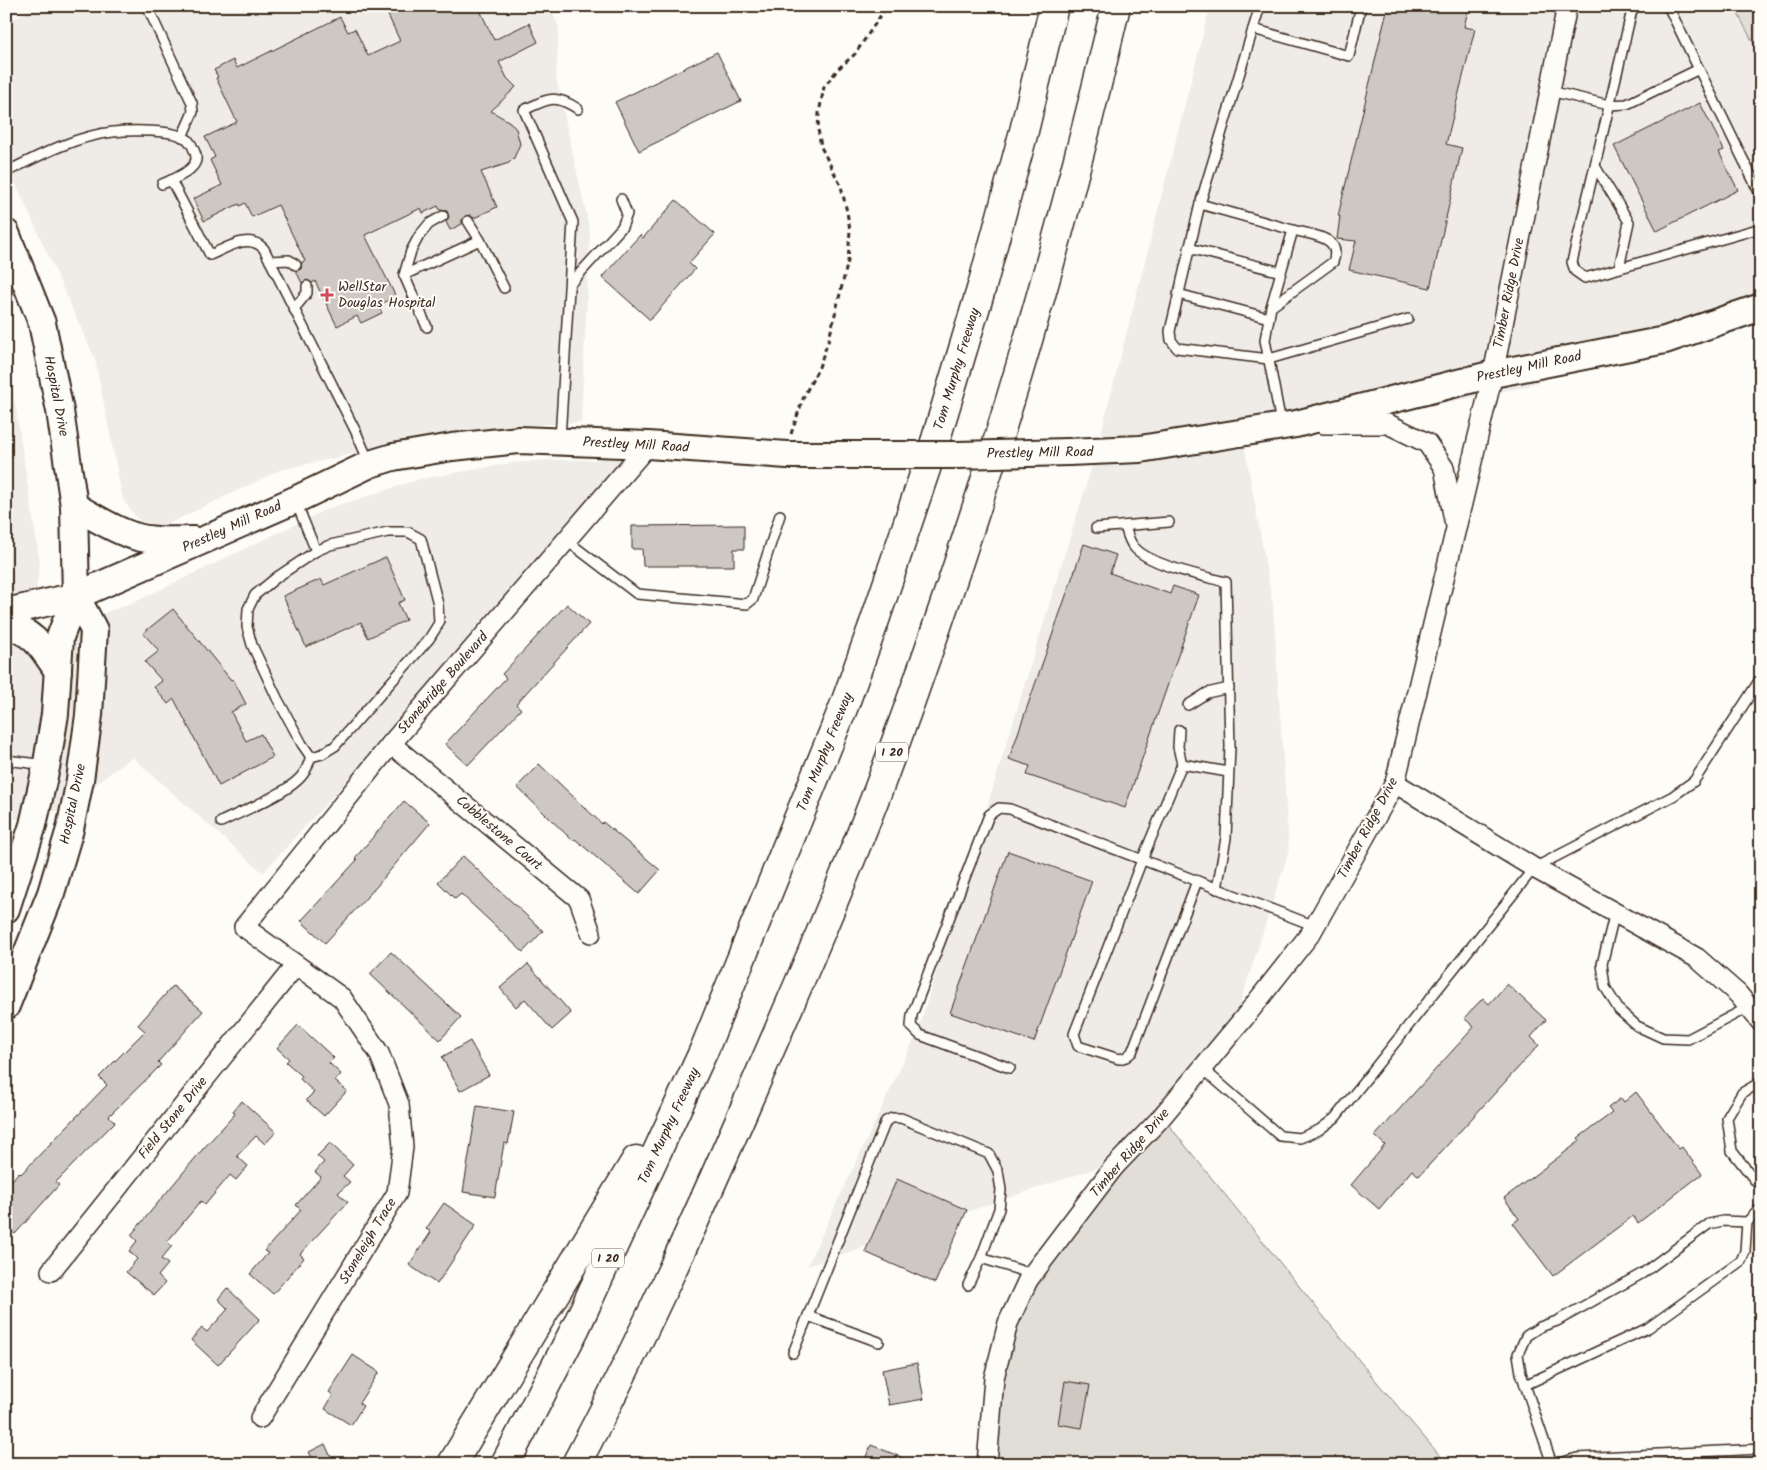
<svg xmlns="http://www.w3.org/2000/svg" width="1767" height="1470" viewBox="0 0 1767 1470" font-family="Kalam,sans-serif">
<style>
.built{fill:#efece7}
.green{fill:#e1ded7;stroke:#8e847a}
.building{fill:#cdc8c2;stroke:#3b2a1e}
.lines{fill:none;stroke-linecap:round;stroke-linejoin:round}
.lane-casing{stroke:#3b2a1e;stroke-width:12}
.street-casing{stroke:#3b2a1e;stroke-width:22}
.secondary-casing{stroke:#3b2a1e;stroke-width:30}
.highway-casing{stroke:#3b2a1e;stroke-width:31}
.path{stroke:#3b2a1e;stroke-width:3;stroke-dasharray:5 4;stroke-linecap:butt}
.lane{stroke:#fdfcf7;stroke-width:9}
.street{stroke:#fdfcf7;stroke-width:19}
.secondary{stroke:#fdfcf7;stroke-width:26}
.highway{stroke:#fdfcf7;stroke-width:28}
.secondary-bridge-casing{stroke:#3b2a1e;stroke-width:30;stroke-linecap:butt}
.secondary-bridge{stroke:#fdfcf7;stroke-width:26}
.poi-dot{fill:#d1495b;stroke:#fdfcf7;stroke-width:2}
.labels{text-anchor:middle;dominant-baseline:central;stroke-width:4;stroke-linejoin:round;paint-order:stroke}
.shield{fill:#fdfcf7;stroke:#75695f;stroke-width:1}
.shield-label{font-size:12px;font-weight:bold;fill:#3b2a1e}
.poi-label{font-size:14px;fill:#3b2a1e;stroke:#fdfcf7;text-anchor:start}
.street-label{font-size:14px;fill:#3b2a1e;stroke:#fdfcf7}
</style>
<rect width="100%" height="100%" fill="#fdfcf7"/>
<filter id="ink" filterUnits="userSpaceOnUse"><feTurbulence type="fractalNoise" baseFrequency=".02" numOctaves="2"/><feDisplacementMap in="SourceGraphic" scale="10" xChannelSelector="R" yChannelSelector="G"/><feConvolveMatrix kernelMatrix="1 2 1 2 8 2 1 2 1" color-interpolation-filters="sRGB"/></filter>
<g filter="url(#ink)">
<g class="built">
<polygon points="37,6 550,6 559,28 556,78 590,231 581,422 464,430 384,447 280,470 164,526 139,521 123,500 95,359 6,162 6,23"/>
<polygon points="1210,6 1734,6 1761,58 1761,292 1525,387 1244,443 1273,606 1289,851 1238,1010 1167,1123 1132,1156 807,1266 918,1031 1096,453"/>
<polygon points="6,345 40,563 28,640 135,602 327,509 420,479 512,463 548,460 593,460 633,449 396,727 263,873 132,757 61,810 6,821"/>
<polygon points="7,1447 25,1464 6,1464"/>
</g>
<g class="green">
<polygon points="1734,6 1761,6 1761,58"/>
<polygon points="1167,1123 1371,1375 1447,1464 987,1464 994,1378 1028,1280"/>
</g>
<g class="building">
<polygon points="400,6 478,6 494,40 529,23 538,42 499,62 507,78 516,87 491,111 510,122 516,129 520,144 514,158 509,163 481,172 497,207 474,218 470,215 465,216 462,219 462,224 450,230 446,222 449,217 447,211 440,210 438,206 423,213 421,208 365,235 396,297 378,305 382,313 361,323 357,316 337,326 315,281 312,283 307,280 302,283 296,271 301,269 302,262 305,261 278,205 252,217 245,203 240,206 239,204 204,221 193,199 222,185 210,160 215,157 205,137 237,122 216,78 218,77 214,70 233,60 237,68 340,17 348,32 355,29 368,56 400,41 387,13"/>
<polygon points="1388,6 1469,6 1464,27 1475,29 1446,144 1462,148 1430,288 1349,270 1356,241 1337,239 1340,216 1338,216"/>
<polygon points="717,52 741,101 639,151 615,102"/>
<polygon points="1700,103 1724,150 1719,152 1738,190 1657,231 1614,146"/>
<polygon points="676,200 715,234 689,263 695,269 650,320 602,277 640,235 643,238"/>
<polygon points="744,525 744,549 734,549 734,566 643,566 642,549 632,549 632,526"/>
<polygon points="1084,544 1116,555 1110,573 1170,594 1173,586 1199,595 1125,808 1027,775 1030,766 1009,759"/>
<polygon points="386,557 405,600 398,603 406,620 368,638 361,622 306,647 283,596 321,579 324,585"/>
<polygon points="567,604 589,624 516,704 521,709 468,765 445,744 506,678 502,674"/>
<polygon points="173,609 231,680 233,679 246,704 231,712 246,741 261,734 273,757 219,786 174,699 168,704 154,687 162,681 145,662 159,651 143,633"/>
<polygon points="539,764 602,824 603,822 660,870 639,894 575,839 573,841 517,787"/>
<polygon points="404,801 430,823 377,886 325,943 301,921 357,860 355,858"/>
<polygon points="1008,851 1092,881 1034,1042 950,1013"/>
<polygon points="463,856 543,931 523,952 461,894 455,899 438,882"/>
<polygon points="391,952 461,1017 440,1040 370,974"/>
<polygon points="528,964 571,1013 552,1030 525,999 516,1007 500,988"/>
<polygon points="1507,984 1546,1020 1531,1037 1539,1045 1419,1176 1412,1170 1379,1209 1351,1185 1385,1145 1375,1136 1474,1027 1464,1018 1483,998 1489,1004"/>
<polygon points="173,986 203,1011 158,1062 161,1065 109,1116 115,1122 56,1182 59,1185 15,1234 6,1226 6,1187 19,1172 21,1174 107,1085 99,1077 145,1031 138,1025"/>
<polygon points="298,1025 334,1058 329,1063 341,1074 335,1081 347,1091 324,1116 306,1100 314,1092 300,1079 302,1076 286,1062 289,1059 277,1048"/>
<polygon points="470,1041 489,1075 460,1091 442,1057"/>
<polygon points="1636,1092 1679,1149 1682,1147 1702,1174 1638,1223 1633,1216 1553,1276 1513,1223 1519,1219 1504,1198 1580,1141 1578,1138 1612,1113 1608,1108 1621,1098 1624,1102"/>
<polygon points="242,1101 276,1132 265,1144 256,1136 237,1156 248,1166 236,1180 230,1175 205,1205 201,1201 167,1242 172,1246 161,1259 168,1264 158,1276 165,1283 154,1295 126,1272 137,1259 129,1251 137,1241 131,1235 202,1150 235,1114 233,1111"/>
<polygon points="477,1106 514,1112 508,1144 504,1143 495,1197 463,1192"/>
<polygon points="330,1143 353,1165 343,1176 350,1182 338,1193 348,1202 300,1254 304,1258 273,1294 250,1274 268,1253 264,1251 301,1210 296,1205 321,1177 315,1172 324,1162 317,1156"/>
<polygon points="897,1179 967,1210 935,1283 865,1252"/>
<polygon points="444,1203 476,1225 437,1284 409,1265 431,1232 426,1229"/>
<polygon points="227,1288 260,1319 218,1365 191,1340 202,1328 207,1332 228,1309 218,1299"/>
<polygon points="353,1355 379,1372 359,1403 363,1406 351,1425 325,1409 333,1395 329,1392"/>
<polygon points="917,1363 924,1399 889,1405 882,1370"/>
<polygon points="1065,1381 1090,1385 1082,1428 1058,1424"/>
<polygon points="325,1444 334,1464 315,1464 309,1452"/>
<polygon points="871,1445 916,1463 916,1464 863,1464"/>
</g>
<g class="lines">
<defs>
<g id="lane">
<polyline points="147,6 192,103 193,112 182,137"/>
<polyline points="1260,6 1200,204 1293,230 1271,307 1265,340 1281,423"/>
<polyline points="1633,6 1572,262 1575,271 1585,278 1761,228"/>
<polyline points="1668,6 1761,196"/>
<polyline points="1253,29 1349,56 1361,6"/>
<polyline points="1550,91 1609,105 1627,104 1699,69"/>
<polyline points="1595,166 1629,222 1619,268"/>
<path d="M6,172C40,155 76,136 113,132C129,130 176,129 188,140C191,143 193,147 194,150C197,156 197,162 192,167C185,175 172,180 162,184"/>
<path d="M171,180L210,255C227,248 249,232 264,249L356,432L369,462"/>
<polyline points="1200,204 1170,331 1171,340 1177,348 1269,359 1408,319"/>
<polyline points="468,221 480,240"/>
<polyline points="1189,248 1281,272"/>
<polyline points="270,261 289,260 296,265"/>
<polyline points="404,275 480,240 504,288"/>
<polyline points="570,284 622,227 627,214 621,199"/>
<polyline points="1178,294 1269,318"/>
<path d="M1271,307L1333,262C1343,236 1311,235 1293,230"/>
<polyline points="294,309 307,293 307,286"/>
<polyline points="427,327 404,275 411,251 419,236 429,224 443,216"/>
<path d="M560,439L573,222L524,110C548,99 554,93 578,109"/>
<polyline points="296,502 316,551"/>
<path d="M1125,526C1127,533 1129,542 1134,547C1149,565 1203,576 1226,582L1230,747L1226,838L1217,889"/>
<polyline points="1096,528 1169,522"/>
<polygon points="388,532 408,532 421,539 438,604 439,623 429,639 335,746 322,754 311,757 302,744 277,698 252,645 247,627 248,609 255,595 277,577 316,551 330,545"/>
<polyline points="566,540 637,594 747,604 753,599 780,515"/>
<polyline points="1188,705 1207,693 1229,688"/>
<polyline points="1179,730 1178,747 1182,764"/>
<polyline points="6,760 46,765"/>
<path d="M221,822C242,811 295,791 305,771C308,767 309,761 311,756"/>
<polyline points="1197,881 1132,1052 1126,1057 1119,1059 1078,1046 1074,1034 1142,860 1182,764 1228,772"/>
<polyline points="1615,912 1602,964 1605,987 1619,1010 1637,1026 1663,1038 1688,1039 1749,1007"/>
<polyline points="1010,1068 920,1035 911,1026 912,1015 989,815 999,808 1010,809 1315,926"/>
<polyline points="1202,1068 1280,1136 1300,1138 1319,1130 1335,1118 1534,868 1673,796 1694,781 1761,678"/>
<polyline points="1761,1082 1742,1093 1727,1118 1732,1151 1761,1188"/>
<polyline points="981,1258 1032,1274"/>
<polyline points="808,1316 879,1342"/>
<polyline points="793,1353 886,1121 892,1118 901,1118 989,1154 998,1171 1001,1190 999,1209 981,1258 968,1285"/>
<polyline points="1525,1385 1648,1328 1741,1261 1745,1251 1747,1222"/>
<polyline points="1552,1464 1521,1373 1518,1354 1526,1336 1540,1327 1557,1321 1643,1273 1709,1224 1723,1221 1747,1222 1761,1208"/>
<polyline points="1556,1464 1577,1458 1761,1449"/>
</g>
<g id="street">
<polyline points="1324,424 1388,424 1427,443 1444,468 1454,520"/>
<polyline points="391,744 579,899 591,933"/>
<polyline points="1395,783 1534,868 1697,958 1738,994 1761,1022"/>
<polyline points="51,1271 296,965"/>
<polyline points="260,1418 397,1193 403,1147 399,1104 379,1053 342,998 244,927 391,744 648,445"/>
<polyline points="987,1464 994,1378 1008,1323 1028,1280 1113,1168 1159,1120 1244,1018 1311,933 1395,783 1493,374 1567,6"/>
</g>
<g id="secondary">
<polyline points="6,233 42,323 60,411 74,506 76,596 60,637 55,714 47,763 33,825 6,909"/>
<polyline points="1068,452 1140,449 1296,424 1493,374 1665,340 1761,307"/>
<path d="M74,506C93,516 113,530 134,536C153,542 174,540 193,540"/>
<polyline points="6,612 76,596 295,500 370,464 393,457 452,447 519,440 648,445 787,455 851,455"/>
<path d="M6,625C36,633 42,648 58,671"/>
<polyline points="6,1006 51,893 70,829 80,780 89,715 94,630 76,596"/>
</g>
<g id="highway">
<polyline points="452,1464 636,1160"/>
<polyline points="505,1464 576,1327 704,1050 844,706 874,623 935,442 982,286 1024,131 1054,6"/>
<path d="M576,1464C640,1344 696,1220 750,1096C795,993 840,890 880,785C975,531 1054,270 1116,6"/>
</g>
</defs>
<use href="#lane" class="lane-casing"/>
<use href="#street" class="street-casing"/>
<use href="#secondary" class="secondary-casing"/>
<use href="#highway" class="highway-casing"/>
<polyline class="path" points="791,434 804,396 819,367 829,339 848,261 850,230 847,212 841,186 821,147 818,129 819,113 824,87 838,69 855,54 887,6"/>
<use href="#lane" class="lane"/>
<use href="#street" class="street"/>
<use href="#secondary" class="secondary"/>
<use href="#highway" class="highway"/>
<defs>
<polyline id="secondary-bridge" points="851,455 958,455 1068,452"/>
</defs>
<use href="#secondary-bridge" class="secondary-bridge-casing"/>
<use href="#secondary-bridge" class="secondary-bridge"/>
</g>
</g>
<path class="poi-dot" d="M324.5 287.5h5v5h5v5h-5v5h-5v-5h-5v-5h5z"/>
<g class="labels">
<g class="shield">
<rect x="876" y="742.5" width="32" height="19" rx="4"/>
<rect x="592" y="1248.5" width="32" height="19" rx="4"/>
</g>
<g class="shield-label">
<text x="892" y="752">I 20</text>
<text x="608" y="1258">I 20</text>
</g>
<g class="poi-label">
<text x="338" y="287">WellStar<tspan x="338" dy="16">Douglas Hospital</tspan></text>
</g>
<g class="street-label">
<text transform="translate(1509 293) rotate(-79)">Timber Ridge Drive</text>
<text transform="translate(1529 367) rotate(-12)">Prestley Mill Road</text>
<text transform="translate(957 369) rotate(-73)">Tom Murphy Freeway</text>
<text transform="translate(56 396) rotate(79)">Hospital Drive</text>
<text transform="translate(636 445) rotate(3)">Prestley Mill Road</text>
<text transform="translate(1040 453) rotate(-1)">Prestley Mill Road</text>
<text transform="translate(232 527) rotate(-24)">Prestley Mill Road</text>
<text transform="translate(443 683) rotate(-49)">Stonebridge Boulevard</text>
<text transform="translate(825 752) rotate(-68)">Tom Murphy Freeway</text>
<text transform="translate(73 804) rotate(-78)">Hospital Drive</text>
<text transform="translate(1368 828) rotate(-62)">Timber Ridge Drive</text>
<text transform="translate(499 833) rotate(40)">Cobblestone Court</text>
<text transform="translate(173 1118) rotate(-51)">Field Stone Drive</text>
<text transform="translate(669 1126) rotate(-65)">Tom Murphy Freeway</text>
<text transform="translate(1130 1153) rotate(-49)">Timber Ridge Drive</text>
<text transform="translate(368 1241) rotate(-59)">Stoneleigh Trace</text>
</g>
</g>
<rect width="1767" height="1470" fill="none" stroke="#fdfcf7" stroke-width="25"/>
<rect x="12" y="12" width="1742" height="1445" fill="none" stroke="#3b2a1e" stroke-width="2" filter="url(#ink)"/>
</svg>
